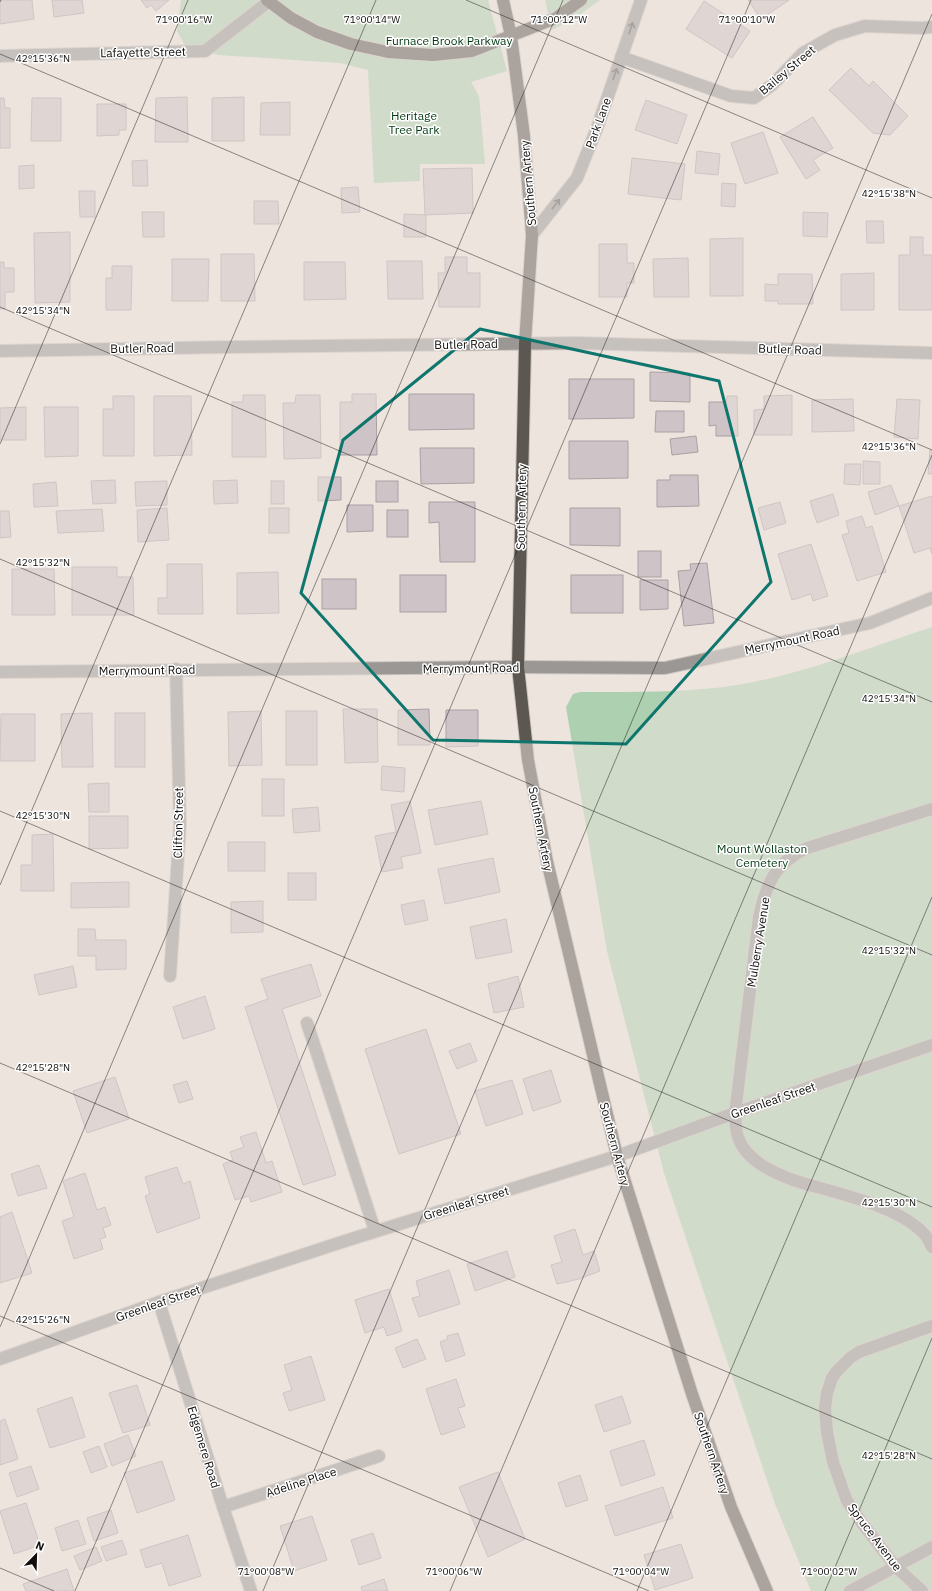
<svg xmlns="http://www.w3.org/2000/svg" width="932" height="1591" viewBox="0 0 932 1591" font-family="'IBM Plex Sans',sans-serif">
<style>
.green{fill:#add0b1}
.building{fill:#cec3c6;stroke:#aba1a4}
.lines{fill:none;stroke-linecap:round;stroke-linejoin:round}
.minor-casing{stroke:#cac2bc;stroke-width:14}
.major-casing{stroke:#cac2bc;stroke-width:14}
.minor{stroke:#9a9794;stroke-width:12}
.major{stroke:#5c5751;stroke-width:12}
.oneway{stroke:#555250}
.marked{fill:none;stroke:#0f766e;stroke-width:3;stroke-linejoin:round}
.ticks{fill:none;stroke:#100d0b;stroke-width:1;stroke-opacity:0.45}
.labels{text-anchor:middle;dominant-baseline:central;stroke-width:3;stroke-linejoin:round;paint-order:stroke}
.park-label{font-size:12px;fill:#013811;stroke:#fff}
.street-label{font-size:12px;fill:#100d0b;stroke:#fff}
.ticks-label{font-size:10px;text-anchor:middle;fill:#100d0b;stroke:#fff;stroke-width:3;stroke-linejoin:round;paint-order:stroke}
</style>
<rect width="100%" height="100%" fill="#ede4de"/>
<g class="green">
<polygon points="181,0 488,0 507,71 471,82 479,96 485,164 420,164 420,181 374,183 368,70 340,63 218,55 205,51 188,51 177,31"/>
<polygon points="545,0 600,0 575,18 552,30"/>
<path d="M932,627V1591H811L775,1504L664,1173L607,951L566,707L573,694L580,692C632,692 685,693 737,685C804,674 868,648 932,627Z"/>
</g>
<g class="building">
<polygon points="0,0 32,0 34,19 0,24"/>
<polygon points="52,0 82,0 84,13 54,17"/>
<polygon points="141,0 169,0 156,11 151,5 147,8"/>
<polygon points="748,0 789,0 761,19"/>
<polygon points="704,1 750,31 732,58 686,29"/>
<polygon points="851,68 869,86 873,81 908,116 890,135 873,133 829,90"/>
<polygon points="187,97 188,142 155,142 156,98"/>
<polygon points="244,97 244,141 212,141 212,98"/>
<polygon points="0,98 4,98 5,108 10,108 10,148 0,148"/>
<polygon points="32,98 61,98 61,141 31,141"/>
<polygon points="646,100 687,115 677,144 635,130"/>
<polygon points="290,102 290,135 260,135 261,103"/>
<polygon points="97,104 126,104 126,130 119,130 119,135 97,136"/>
<polygon points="813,117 833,148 813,160 820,170 806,179 780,137"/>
<polygon points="763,132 778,173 745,184 731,143"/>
<polygon points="697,151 720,154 718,175 695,173"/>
<polygon points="632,158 685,164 681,200 628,194"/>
<polygon points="147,160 148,186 133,186 132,161"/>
<polygon points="34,165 34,188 19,189 19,166"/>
<polygon points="472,168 473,213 425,215 423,169"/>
<polygon points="722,183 736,184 735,207 721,206"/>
<polygon points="358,187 360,212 342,213 341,188"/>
<polygon points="79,191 95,191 95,217 80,217"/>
<polygon points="254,201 278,201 279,224 254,224"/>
<polygon points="142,212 164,212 164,237 143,237"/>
<polygon points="803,212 828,213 827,237 803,236"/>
<polygon points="404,214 426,215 426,237 404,237"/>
<polygon points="866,221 883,221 884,243 867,243"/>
<polygon points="70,232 70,302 35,303 34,233"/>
<polygon points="910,237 923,237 923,255 932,255 932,310 899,310 899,255 910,255"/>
<polygon points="743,238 743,296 710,296 710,239"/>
<polygon points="599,244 627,244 627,263 634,263 634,283 627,283 627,297 599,297"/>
<polygon points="221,254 254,254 255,301 221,301"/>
<polygon points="445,257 467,257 467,273 480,273 480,307 439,307 438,273 445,273"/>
<polygon points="688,258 689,297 654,297 653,259"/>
<polygon points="172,259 209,259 208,301 172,301"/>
<polygon points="387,261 422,261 423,299 388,299"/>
<polygon points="0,262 4,262 4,268 14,268 14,292 5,292 5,309 0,309"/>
<polygon points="304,262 345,262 346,299 304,300"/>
<polygon points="112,266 132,266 131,310 106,310 106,278 112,278"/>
<polygon points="874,273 874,310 841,310 841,274"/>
<polygon points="778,274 812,274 813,304 778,304 778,301 765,301 765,284 778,285"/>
<polygon points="650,372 690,373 690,402 650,401"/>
<polygon points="569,379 634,379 634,418 569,419"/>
<polygon points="352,394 376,394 377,455 340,455 340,402 352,402"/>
<polygon points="409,394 474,394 474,429 409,430"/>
<polygon points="243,395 265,395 266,457 232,457 232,402 243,402"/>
<polygon points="296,395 320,395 321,458 284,459 283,403 295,403"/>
<polygon points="792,395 792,435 754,435 754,410 764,409 764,396"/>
<polygon points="113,396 134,396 134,456 103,456 103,409 113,409"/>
<polygon points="154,396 191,396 192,455 154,456"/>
<polygon points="727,396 737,396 738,436 716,436 716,425 709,426 709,402 726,402"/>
<polygon points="853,399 854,431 812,432 812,400"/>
<polygon points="897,399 920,400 918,439 894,437"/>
<polygon points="26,407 26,440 0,440 0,408"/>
<polygon points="44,407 78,407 78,456 45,457"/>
<polygon points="656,411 684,411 684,432 655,432"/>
<polygon points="696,436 698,452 672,455 670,439"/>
<polygon points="569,441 628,441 628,478 569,479"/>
<polygon points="420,448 474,448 474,483 421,484"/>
<polygon points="930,450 932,450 932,474 928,474"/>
<polygon points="863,461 880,462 880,484 863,484"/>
<polygon points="845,464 861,464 860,485 844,484"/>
<polygon points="670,475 698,475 699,506 657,507 657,480 670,480"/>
<polygon points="318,477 341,477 341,500 318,501"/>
<polygon points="115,480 116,503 93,504 91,481"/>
<polygon points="237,480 238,503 214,504 213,481"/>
<polygon points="167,481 167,505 136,506 135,482"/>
<rect x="271" y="481" width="13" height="23"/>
<rect x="376" y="481" width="22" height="21"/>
<polygon points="56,482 58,506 34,507 33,484"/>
<polygon points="891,485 899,506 875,515 868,492"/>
<polygon points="833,494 839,515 817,523 810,501"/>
<polygon points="932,496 932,554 930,548 914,553 899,506"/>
<polygon points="429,502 475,502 475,562 440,562 439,522 429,523"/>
<polygon points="780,502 786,523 764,530 758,508"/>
<polygon points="347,505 373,505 373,531 347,532"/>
<polygon points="167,508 169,540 138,542 137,510"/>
<rect x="269" y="508" width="20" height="25"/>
<polygon points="570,508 620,508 620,546 570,545"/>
<polygon points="102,509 104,531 58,533 56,511"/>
<rect x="387" y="510" width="21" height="27"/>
<polygon points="0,511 9,511 11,537 0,538"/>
<polygon points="862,516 866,528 872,526 886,572 857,581 842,535 849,533 846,521"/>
<polygon points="811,544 828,596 813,601 811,594 792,600 778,554"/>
<rect x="638" y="551" width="23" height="26"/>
<polygon points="707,563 714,623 684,626 678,571 691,570 690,564"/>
<polygon points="167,564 202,564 203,614 158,614 158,598 167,598"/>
<polygon points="72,567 117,567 117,577 133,577 134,615 72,615"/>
<polygon points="12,569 54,569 55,615 12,615"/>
<polygon points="278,572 279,613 237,614 237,573"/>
<rect x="400" y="575" width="46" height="37"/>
<rect x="571" y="575" width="52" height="38"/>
<rect x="322" y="579" width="34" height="30"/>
<polygon points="640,580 668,580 668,609 640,610"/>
<polygon points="343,709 377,709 378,762 345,763"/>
<polygon points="429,709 430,745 398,745 398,710"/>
<polygon points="446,710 478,710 478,746 446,747"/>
<polygon points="261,711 262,765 229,766 228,712"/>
<rect x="286" y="711" width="31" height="54"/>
<polygon points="92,713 93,767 62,767 61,714"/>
<rect x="115" y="713" width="30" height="54"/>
<polygon points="1,714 35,714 35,761 0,761"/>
<polygon points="382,766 405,768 404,792 381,790"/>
<rect x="262" y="779" width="22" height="37"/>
<polygon points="109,783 109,812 89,812 88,784"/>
<polygon points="410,801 421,853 401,857 403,868 382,872 375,836 396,832 391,805"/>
<polygon points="481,801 488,834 435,845 428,810"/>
<polygon points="318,807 320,831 294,833 292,809"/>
<polygon points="89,816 128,816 128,848 89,849"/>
<polygon points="53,834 54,891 21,891 21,865 32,865 32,835"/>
<rect x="228" y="842" width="37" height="29"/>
<polygon points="493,858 500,892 445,904 438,869"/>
<rect x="288" y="873" width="28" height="27"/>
<polygon points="129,882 129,907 71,908 71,883"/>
<polygon points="424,900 428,920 405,925 401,905"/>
<polygon points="263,901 263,932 231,933 231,902"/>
<polygon points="506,919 512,952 476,959 470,927"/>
<polygon points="78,929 95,929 96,940 126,940 126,969 96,970 96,956 78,956"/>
<polygon points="311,964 321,996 282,1009 336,1175 303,1185 245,1007 268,999 261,979"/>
<polygon points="73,966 77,987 39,995 34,975"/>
<polygon points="518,976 524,1007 494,1013 488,984"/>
<polygon points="205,996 215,1029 183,1039 173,1007"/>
<polygon points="426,1029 461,1134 399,1154 365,1049"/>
<polygon points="470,1043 477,1061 457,1069 449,1051"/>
<polygon points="551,1070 561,1102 533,1111 523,1079"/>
<polygon points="115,1077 129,1119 87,1133 73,1091"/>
<polygon points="512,1080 523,1114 486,1126 475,1091"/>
<polygon points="187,1081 193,1099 179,1103 173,1085"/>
<polygon points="256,1132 266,1163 272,1161 282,1192 251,1202 249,1196 235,1200 223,1164 233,1160 230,1152 244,1147 240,1137"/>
<polygon points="39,1165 47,1188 18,1196 11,1174"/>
<polygon points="177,1167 183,1184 190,1181 200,1218 157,1233 145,1196 150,1194 145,1177"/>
<polygon points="85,1173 97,1210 105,1207 111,1225 103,1228 106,1237 100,1239 103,1249 74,1259 62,1221 74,1217 63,1181"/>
<polygon points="12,1212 32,1273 0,1283 0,1217"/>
<polygon points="575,1229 583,1255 594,1251 600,1271 579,1279 557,1284 551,1265 562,1262 554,1236"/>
<polygon points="507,1251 515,1277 475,1291 467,1264"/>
<polygon points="449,1270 460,1304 419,1317 412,1298 420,1296 416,1281"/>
<polygon points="389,1289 402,1331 387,1336 384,1327 365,1333 355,1300"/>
<polygon points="458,1333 465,1355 446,1362 440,1342 448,1339 447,1336"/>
<polygon points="417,1339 426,1359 403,1368 395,1348"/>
<polygon points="311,1356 325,1400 289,1411 283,1393 292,1390 284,1365"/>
<polygon points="456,1379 465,1406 458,1408 465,1427 441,1435 426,1389"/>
<polygon points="137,1385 150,1425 123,1433 109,1393"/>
<polygon points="622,1396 631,1423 604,1432 595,1405"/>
<polygon points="72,1397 85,1437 50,1448 37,1409"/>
<polygon points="5,1419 18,1459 0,1465 0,1421"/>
<polygon points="128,1435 136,1456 112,1466 104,1444"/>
<polygon points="644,1440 655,1475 621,1486 610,1451"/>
<polygon points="99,1446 107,1467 91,1473 83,1452"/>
<polygon points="162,1461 175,1500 137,1513 124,1473"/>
<polygon points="31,1466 39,1489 17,1497 9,1473"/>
<polygon points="498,1472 525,1539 488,1557 459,1487"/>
<polygon points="580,1475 588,1500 566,1507 558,1483"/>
<polygon points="663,1487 673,1518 615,1536 605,1506"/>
<polygon points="26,1503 40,1545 14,1554 0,1511"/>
<polygon points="111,1510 118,1533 94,1541 87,1518"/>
<polygon points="312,1516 327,1560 294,1571 280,1526"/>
<polygon points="78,1520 86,1544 62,1551 55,1528"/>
<polygon points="373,1533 381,1558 359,1565 351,1540"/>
<polygon points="188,1535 201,1576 169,1586 162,1563 146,1568 140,1550"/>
<polygon points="122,1540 127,1554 106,1561 101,1547"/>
<polygon points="681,1544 693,1578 655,1590 644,1555"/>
<polygon points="96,1547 102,1561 80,1570 74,1556"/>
<polygon points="67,1569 74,1591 26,1591 23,1584"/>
<polygon points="384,1579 388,1591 362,1591 361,1587"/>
</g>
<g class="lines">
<defs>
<g id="minor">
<polyline points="0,56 205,51 268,2"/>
<polyline points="621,57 731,96 754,98 772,85 803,53 835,35 865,26 922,28 932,27"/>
<polyline points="532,235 577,178 597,128 641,0"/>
<polyline points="0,351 228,347 577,343 932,353"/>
<polyline points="0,672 518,667 665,668 870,623 932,598"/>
<path d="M932,809L807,848C775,863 766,884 759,917L735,1113C736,1120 735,1130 738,1137C746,1161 774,1173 796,1181C834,1193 900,1205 926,1236C928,1239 930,1243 932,1247"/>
<polyline points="170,976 180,826 176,669"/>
<polyline points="307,1023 375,1231"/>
<polyline points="159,1302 223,1507 251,1591"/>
<polyline points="0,1359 159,1302 345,1241 617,1156 735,1113 932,1045"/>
<polyline points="223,1507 379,1456"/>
<polyline points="850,1591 932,1547"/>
<polyline points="922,1591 895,1566 862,1523 847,1501 833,1462 827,1432 825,1408 827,1393 832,1378 837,1371 850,1358 859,1352 932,1326"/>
</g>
<g id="major">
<polyline points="267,0 291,18 317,32 351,44 388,52 433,55 472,51 556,18 581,0"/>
<polyline points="503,0 511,36 524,136 532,235 525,344 518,667 528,760 547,861 617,1156 692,1394 731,1507 767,1591"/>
</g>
</defs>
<use href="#minor" class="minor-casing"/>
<use href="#major" class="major-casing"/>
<use href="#minor" class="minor"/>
<use href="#major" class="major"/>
</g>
<defs><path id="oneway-shaft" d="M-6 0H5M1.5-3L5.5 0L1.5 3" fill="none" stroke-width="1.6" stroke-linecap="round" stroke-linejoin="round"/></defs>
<g class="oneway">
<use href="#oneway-shaft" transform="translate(631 28) rotate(-71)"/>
<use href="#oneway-shaft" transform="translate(615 74) rotate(-71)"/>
<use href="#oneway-shaft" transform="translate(556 204) rotate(-52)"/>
</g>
<path d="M0 0H932V1591H0ZM480,329L719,381L771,582L626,744L433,740L301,593L343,440Z" fill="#ede4de" fill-opacity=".55" fill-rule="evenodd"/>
<path class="marked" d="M480,329L719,381L771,582L626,744L433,740L301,593L343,440Z"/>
<path class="ticks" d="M466,0L932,198M0,2L1,0M0,54L932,450M0,307L932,702M0,444L188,0M0,559L932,955M0,811L932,1207M0,885L376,0M0,1063L932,1459M0,1316L649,1591M0,1327L563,0M0,1568L54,1591M75,1591L751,0M263,1591L932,14M450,1591L932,455M637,1591L932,897M825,1591L932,1338"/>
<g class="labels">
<g class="park-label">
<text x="449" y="40">Furnace Brook Parkway</text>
<text x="414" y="115">Heritage<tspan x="414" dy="14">Tree Park</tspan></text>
<text x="762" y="848">Mount Wollaston<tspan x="762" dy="14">Cemetery</tspan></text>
</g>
<g class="street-label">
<text transform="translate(143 52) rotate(-1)">Lafayette Street</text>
<text transform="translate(787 70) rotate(-40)">Bailey Street</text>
<text transform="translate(598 123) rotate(-70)">Park Lane</text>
<text transform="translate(528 183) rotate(-95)">Southern Artery</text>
<text transform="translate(466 344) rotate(-1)">Butler Road</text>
<text transform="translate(142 348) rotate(-1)">Butler Road</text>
<text transform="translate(790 349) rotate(2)">Butler Road</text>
<text transform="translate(521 507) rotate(-89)">Southern Artery</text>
<text transform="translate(792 640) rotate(-12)">Merrymount Road</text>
<text transform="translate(471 668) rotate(-1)">Merrymount Road</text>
<text transform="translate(147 670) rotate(-1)">Merrymount Road</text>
<text transform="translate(178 823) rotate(-89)">Clifton Street</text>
<text transform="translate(541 829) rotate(79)">Southern Artery</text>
<text transform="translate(758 942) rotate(-81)">Mulberry Avenue</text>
<text transform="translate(773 1100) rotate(-19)">Greenleaf Street</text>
<text transform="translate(615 1144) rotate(75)">Southern Artery</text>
<text transform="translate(466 1203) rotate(-17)">Greenleaf Street</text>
<text transform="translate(158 1303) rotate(-19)">Greenleaf Street</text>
<text transform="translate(204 1447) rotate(73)">Edgemere Road</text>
<text transform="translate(712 1453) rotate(71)">Southern Artery</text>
<text transform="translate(301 1482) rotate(-18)">Adeline Place</text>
<text transform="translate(875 1537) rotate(53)">Spruce Avenue</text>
</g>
</g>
<g class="ticks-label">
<text x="184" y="23">71°00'16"W</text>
<text x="372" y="23">71°00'14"W</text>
<text x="559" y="23">71°00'12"W</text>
<text x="747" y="23">71°00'10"W</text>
<text x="43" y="62">42°15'36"N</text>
<text x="889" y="197">42°15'38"N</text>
<text x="43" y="314">42°15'34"N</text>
<text x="889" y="450">42°15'36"N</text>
<text x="43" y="566">42°15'32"N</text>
<text x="889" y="702">42°15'34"N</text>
<text x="43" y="819">42°15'30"N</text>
<text x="889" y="954">42°15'32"N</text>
<text x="43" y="1071">42°15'28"N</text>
<text x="889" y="1206">42°15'30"N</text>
<text x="43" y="1323">42°15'26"N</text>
<text x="889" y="1459">42°15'28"N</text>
<text x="266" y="1575">71°00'08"W</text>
<text x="454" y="1575">71°00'06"W</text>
<text x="641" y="1575">71°00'04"W</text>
<text x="829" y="1575">71°00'02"W</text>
</g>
<g transform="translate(36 1555) rotate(23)" stroke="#ffffff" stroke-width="3" paint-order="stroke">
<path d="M0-3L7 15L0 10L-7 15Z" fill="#100d0b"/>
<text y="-6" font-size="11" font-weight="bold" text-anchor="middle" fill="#100d0b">N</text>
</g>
</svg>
